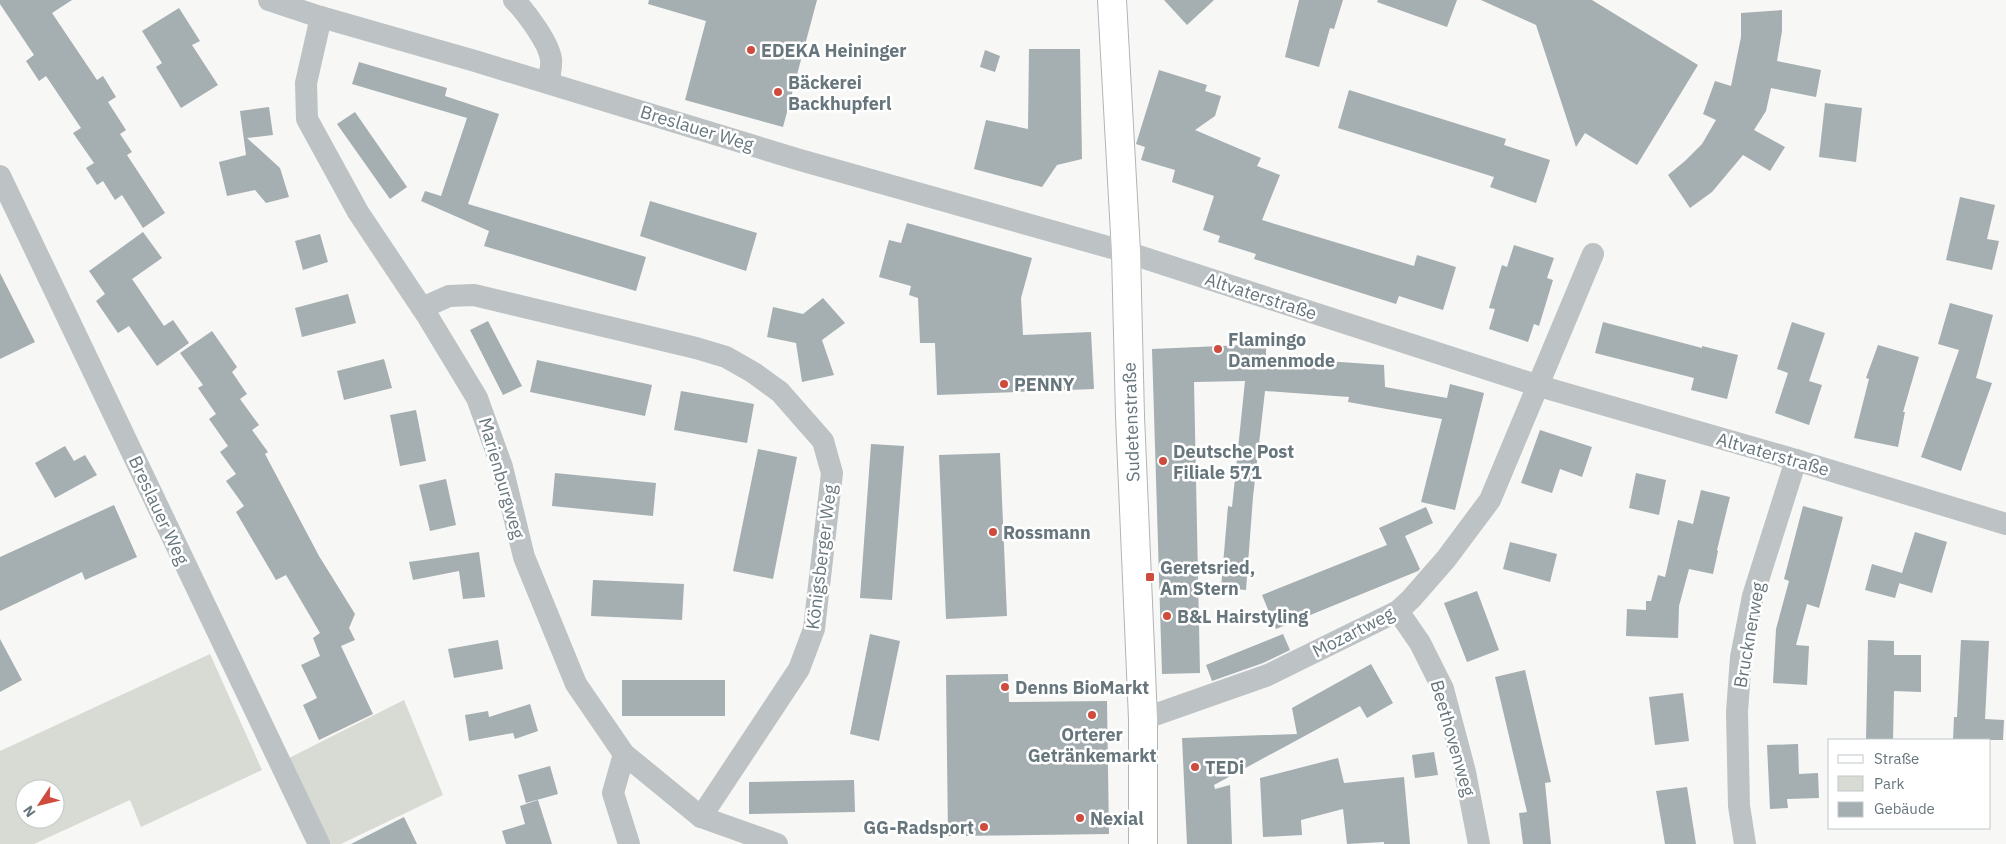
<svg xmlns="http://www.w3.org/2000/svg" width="2006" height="844" viewBox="0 0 2006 844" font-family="'IBM Plex Sans',sans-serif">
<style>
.green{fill:#d8dbd4;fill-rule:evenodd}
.building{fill:#a5aeb1}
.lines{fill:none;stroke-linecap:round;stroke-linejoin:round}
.secondary-casing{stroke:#afb6b9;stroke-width:30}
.street{stroke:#bdc2c4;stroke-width:22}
.secondary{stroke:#fff;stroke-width:28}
.poi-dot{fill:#ce4b3d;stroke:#fff;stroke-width:2}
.labels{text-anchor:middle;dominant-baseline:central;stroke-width:5;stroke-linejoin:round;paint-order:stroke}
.poi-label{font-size:18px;font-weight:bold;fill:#66767c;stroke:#fff;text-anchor:start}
.street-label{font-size:18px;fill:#66767c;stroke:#fff}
</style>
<rect width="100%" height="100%" fill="#f7f7f5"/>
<g class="green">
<path d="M210,654L262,770L141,827L130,800L34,844H0V751ZM25,789H55V819H25Z"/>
<polygon points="404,700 443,795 341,844 329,844 287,759"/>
</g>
<g class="building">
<polygon points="0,0 72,0 52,13 97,80 103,76 116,97 108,102 126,130 120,134 132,152 127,155 165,213 143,228 122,195 115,200 103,181 97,185 86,168 94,163 73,133 81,128 46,76 39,81 26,61 34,55 0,4"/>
<polygon points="649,0 817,0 783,127 685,100 706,21 648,4"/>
<polygon points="1164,0 1214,0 1187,25"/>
<polygon points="1299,0 1343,0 1334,29 1330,28 1319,67 1285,57"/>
<polygon points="1378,0 1457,0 1447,27 1377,2"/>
<polygon points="1481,0 1592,0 1698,65 1637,165 1585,133 1576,147 1536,25"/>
<polygon points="179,8 200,41 192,45 218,85 181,108 156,67 162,63 142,31"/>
<polygon points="1782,10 1782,31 1777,61 1821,70 1816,97 1771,88 1766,111 1754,130 1785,147 1770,171 1743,155 1712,192 1690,208 1668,175 1685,161 1702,144 1716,120 1703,114 1715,81 1731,86 1741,37 1741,13"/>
<polygon points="1029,49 1080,49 1082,159 1057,165 1042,187 974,169 986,120 1028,129"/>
<polygon points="985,50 1000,56 995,72 980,67"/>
<polygon points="359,62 447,88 445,96 499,114 468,204 646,257 636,291 484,246 489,231 421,201 425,191 441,196 467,118 352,84"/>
<polygon points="1159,70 1207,85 1205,91 1221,96 1215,116 1195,130 1261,158 1257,166 1280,175 1262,220 1414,266 1417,255 1456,267 1443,310 1399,296 1396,304 1254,259 1256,254 1218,242 1220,236 1203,230 1214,196 1172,182 1175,170 1141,160 1145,147 1136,144"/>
<polygon points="1349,90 1506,139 1504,145 1550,160 1536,203 1490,187 1494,177 1338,128"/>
<polygon points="1825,103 1862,108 1856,162 1819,157"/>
<polygon points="269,107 273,135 247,138 280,168 289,197 266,203 255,190 227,196 219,162 246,155 240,111"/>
<polygon points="355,112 407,187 390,199 337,124"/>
<polygon points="1960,197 1995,205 1987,239 1999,241 1992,270 1946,260"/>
<polygon points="650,201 757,233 746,271 640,236"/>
<polygon points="907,223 1032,258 1021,298 1023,335 1091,332 1094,389 937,395 935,343 920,343 918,298 909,295 911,286 879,277 889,240 901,243"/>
<polygon points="143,232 162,258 132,279 164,326 173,320 189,343 157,366 129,326 118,333 96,301 105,294 89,271"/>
<polygon points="320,234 328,262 303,270 295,241"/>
<polygon points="1514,245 1554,258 1547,278 1553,280 1539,326 1534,324 1528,342 1489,329 1495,309 1489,308 1502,265 1507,267"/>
<polygon points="0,273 35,342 0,359"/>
<polygon points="348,294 356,323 302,337 295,308"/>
<polygon points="823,298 845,323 822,340 834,375 802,382 796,343 767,337 773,307 803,314"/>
<polygon points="1950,303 1993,315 1976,378 1992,383 1961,471 1921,457 1959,350 1938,344"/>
<polygon points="488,321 522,386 503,395 470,330"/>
<polygon points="1603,322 1702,348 1702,346 1738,355 1727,399 1691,390 1694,378 1595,353"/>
<polygon points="1792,322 1825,333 1809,381 1822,385 1809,425 1775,413 1788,373 1777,369"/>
<polygon points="212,331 237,367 232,372 247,394 240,399 259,425 252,430 268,452 265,454 319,556 355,614 349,628 355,640 341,646 373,714 319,740 303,705 317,698 301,665 320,656 313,638 320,633 286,575 276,580 236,512 244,506 226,481 236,474 220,452 228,446 209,419 216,414 198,388 203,385 180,353"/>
<polygon points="1266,344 1266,357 1384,365 1385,387 1447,398 1450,384 1484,393 1455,510 1421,502 1442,419 1348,402 1349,397 1265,391 1253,497 1246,590 1221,588 1228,506 1232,507 1245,381 1194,382 1200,673 1162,674 1152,349"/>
<polygon points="1878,345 1919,357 1903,412 1905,412 1898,447 1854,438 1869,379 1866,378"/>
<polygon points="384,359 392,388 344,400 337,371"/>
<polygon points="537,360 652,385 645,416 530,392"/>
<polygon points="681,391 754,404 747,443 674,430"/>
<polygon points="416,410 426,461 400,466 390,415"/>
<polygon points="1540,430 1592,447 1582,477 1560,469 1552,493 1521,483"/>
<polygon points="871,444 904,446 892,600 860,598"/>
<polygon points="65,446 74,461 85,455 97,475 55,498 35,463"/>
<polygon points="758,449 797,457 773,579 733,571"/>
<polygon points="1000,453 1007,616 946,619 939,455"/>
<polygon points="555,473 656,483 653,516 552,506"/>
<polygon points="1636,473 1666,480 1659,515 1629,508"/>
<polygon points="446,479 456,525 430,531 419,485"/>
<polygon points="1701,490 1730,497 1717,550 1718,551 1713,574 1689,569 1679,606 1678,638 1626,636 1627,609 1646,610 1646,601 1651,601 1658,575 1665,577 1678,520 1693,524"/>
<polygon points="114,505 137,557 85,580 82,572 0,611 0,557"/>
<polygon points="1803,506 1843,517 1819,608 1807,604 1796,645 1809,646 1807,685 1773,683 1776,629 1789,581 1784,579"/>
<polygon points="1426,507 1433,523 1405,536 1420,569 1418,571 1276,629 1262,595 1387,545 1379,528"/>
<polygon points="1915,532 1947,542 1932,593 1899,583 1902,574 1895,598 1865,590 1872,564 1902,573"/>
<polygon points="1510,542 1557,554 1550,582 1503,569"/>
<polygon points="479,552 485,597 463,599 459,571 413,580 409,562"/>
<polygon points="593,580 684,584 682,620 591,616"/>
<polygon points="1477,591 1499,650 1467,662 1444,603"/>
<polygon points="870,634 900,641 879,741 850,734"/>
<polygon points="1283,634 1290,650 1263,663 1212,681 1206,665"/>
<polygon points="0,639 22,680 0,692"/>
<polygon points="498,640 503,669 454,678 448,649"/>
<polygon points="1868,640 1894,641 1894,655 1921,655 1921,692 1894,691 1893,740 1866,740"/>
<polygon points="1961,640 1989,641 1985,719 2004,720 2003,740 1953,740 1954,717 1957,717"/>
<polygon points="1371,664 1393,703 1367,718 1360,706 1214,785 1215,789 1230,785 1232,844 1187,844 1182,738 1297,734 1292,708"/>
<polygon points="1525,670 1551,782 1545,783 1551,844 1523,844 1519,813 1527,812 1495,677"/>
<polygon points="1008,674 1009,702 1107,701 1109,834 948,836 946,675"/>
<rect x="622" y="680" width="103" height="36"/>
<polygon points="1683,693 1689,741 1655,745 1649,697"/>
<polygon points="530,704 538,731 515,739 513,733 469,741 465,715 488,711 489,717"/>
<polygon points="1798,744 1799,774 1818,773 1819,798 1787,799 1788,808 1770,809 1767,745"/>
<polygon points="1434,752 1438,775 1415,778 1412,755"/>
<polygon points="1338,758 1344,783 1404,777 1410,844 1384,844 1384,842 1347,844 1343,809 1301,820 1302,835 1263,837 1260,778"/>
<polygon points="550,766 558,794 526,803 518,775"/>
<polygon points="854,780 855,812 749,814 749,782"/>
<polygon points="1687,787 1696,844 1665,844 1656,791"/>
<polygon points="538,800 552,844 506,844 502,831 525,824 520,806"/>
<polygon points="404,817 417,844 351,844"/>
</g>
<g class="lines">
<defs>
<polyline id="secondary" points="1112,0 1126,252 1130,416 1143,719 1143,844"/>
</defs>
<use href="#secondary" class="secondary-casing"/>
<g class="street">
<polyline points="269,0 314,15 475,61 800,160 1126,252 1539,386 1796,460 2006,524"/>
<path d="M514,0C526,12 549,43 551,59C552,67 549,75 549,83"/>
<polyline points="321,17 306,83 307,119 358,212 428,317 477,398 502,467 524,557 576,684 624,754 701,817 777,844"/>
<polyline points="0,176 319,844"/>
<polyline points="422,308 449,296 474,295 696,348 726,357 754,373 780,392 823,441 832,473 814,629 799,669 701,817"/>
<polyline points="1398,611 1420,643 1443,689 1465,772 1479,844"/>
<polyline points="1143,719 1268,675 1398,611 1411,599 1446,559 1490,500 1593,254"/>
<polyline points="624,754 613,793 629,844"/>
<polyline points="1745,844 1739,806 1737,712 1741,657 1753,596 1796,460"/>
</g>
<use href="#secondary" class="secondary"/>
</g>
<g class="poi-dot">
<circle cx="751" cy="50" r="5"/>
<circle cx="778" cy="92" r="5"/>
<circle cx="1218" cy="349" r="5"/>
<circle cx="1004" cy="384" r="5"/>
<circle cx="1163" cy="461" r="5"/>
<circle cx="993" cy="532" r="5"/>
<rect x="1145" y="572" width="10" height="10" rx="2.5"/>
<circle cx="1167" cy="616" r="5"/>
<circle cx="1005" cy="687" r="5"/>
<circle cx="1092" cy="715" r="5"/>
<circle cx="1195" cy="767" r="5"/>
<circle cx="1080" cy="818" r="5"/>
<circle cx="984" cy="827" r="5"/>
</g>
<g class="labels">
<g class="poi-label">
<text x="761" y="50">EDEKA Heininger</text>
<text x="788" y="82">Bäckerei<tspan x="788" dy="21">Backhupferl</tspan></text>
<text x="1228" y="339">Flamingo<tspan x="1228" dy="21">Damenmode</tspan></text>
<text x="1014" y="384">PENNY</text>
<text x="1173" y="451">Deutsche Post<tspan x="1173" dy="21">Filiale 571</tspan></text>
<text x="1003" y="532">Rossmann</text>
<text x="1160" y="567">Geretsried,<tspan x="1160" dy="21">Am Stern</tspan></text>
<text x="1177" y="616">B&amp;L Hairstyling</text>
<text x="1015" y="687">Denns BioMarkt</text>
<text x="1092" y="734" text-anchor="middle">Orterer<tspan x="1092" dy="21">Getränkemarkt</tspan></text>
<text x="1205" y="767">TEDi</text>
<text x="1090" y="818">Nexial</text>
<text x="974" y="827" text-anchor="end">GG-Radsport</text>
</g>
<g class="street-label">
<text transform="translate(697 128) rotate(17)">Breslauer Weg</text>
<text transform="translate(1261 296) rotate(18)">Altvaterstraße</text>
<text transform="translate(1131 422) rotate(-92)">Sudetenstraße</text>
<text transform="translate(1773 454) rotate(16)">Altvaterstraße</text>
<text transform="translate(502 478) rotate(74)">Marienburgweg</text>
<text transform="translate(159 510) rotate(65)">Breslauer Weg</text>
<text transform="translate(821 557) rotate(-83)">Königsberger Weg</text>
<text transform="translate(1353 632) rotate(-27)">Mozartweg</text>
<text transform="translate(1749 635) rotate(-80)">Brucknerweg</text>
<text transform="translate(1453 738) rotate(74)">Beethovenweg</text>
</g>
</g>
<rect x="1828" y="739" width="162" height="90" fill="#ffffff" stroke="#c2c8cb"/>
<rect x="1838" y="755" width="25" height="8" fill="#ffffff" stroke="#c2c8cb"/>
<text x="1874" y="764" font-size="15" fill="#66767c">Straße</text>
<rect x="1838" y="776" width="25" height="15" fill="#d8dbd4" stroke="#c2c8cb"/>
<text x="1874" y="789" font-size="15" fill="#66767c">Park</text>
<rect x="1838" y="802" width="25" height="15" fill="#a5aeb1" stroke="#c2c8cb"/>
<text x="1874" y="814" font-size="15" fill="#66767c">Gebäude</text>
<g transform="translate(40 804) rotate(235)"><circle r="24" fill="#ffffff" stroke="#c2c8cb"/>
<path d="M0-4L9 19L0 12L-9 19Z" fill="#ce4b3d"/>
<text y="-8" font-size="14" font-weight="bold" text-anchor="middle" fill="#66767c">N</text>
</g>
</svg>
